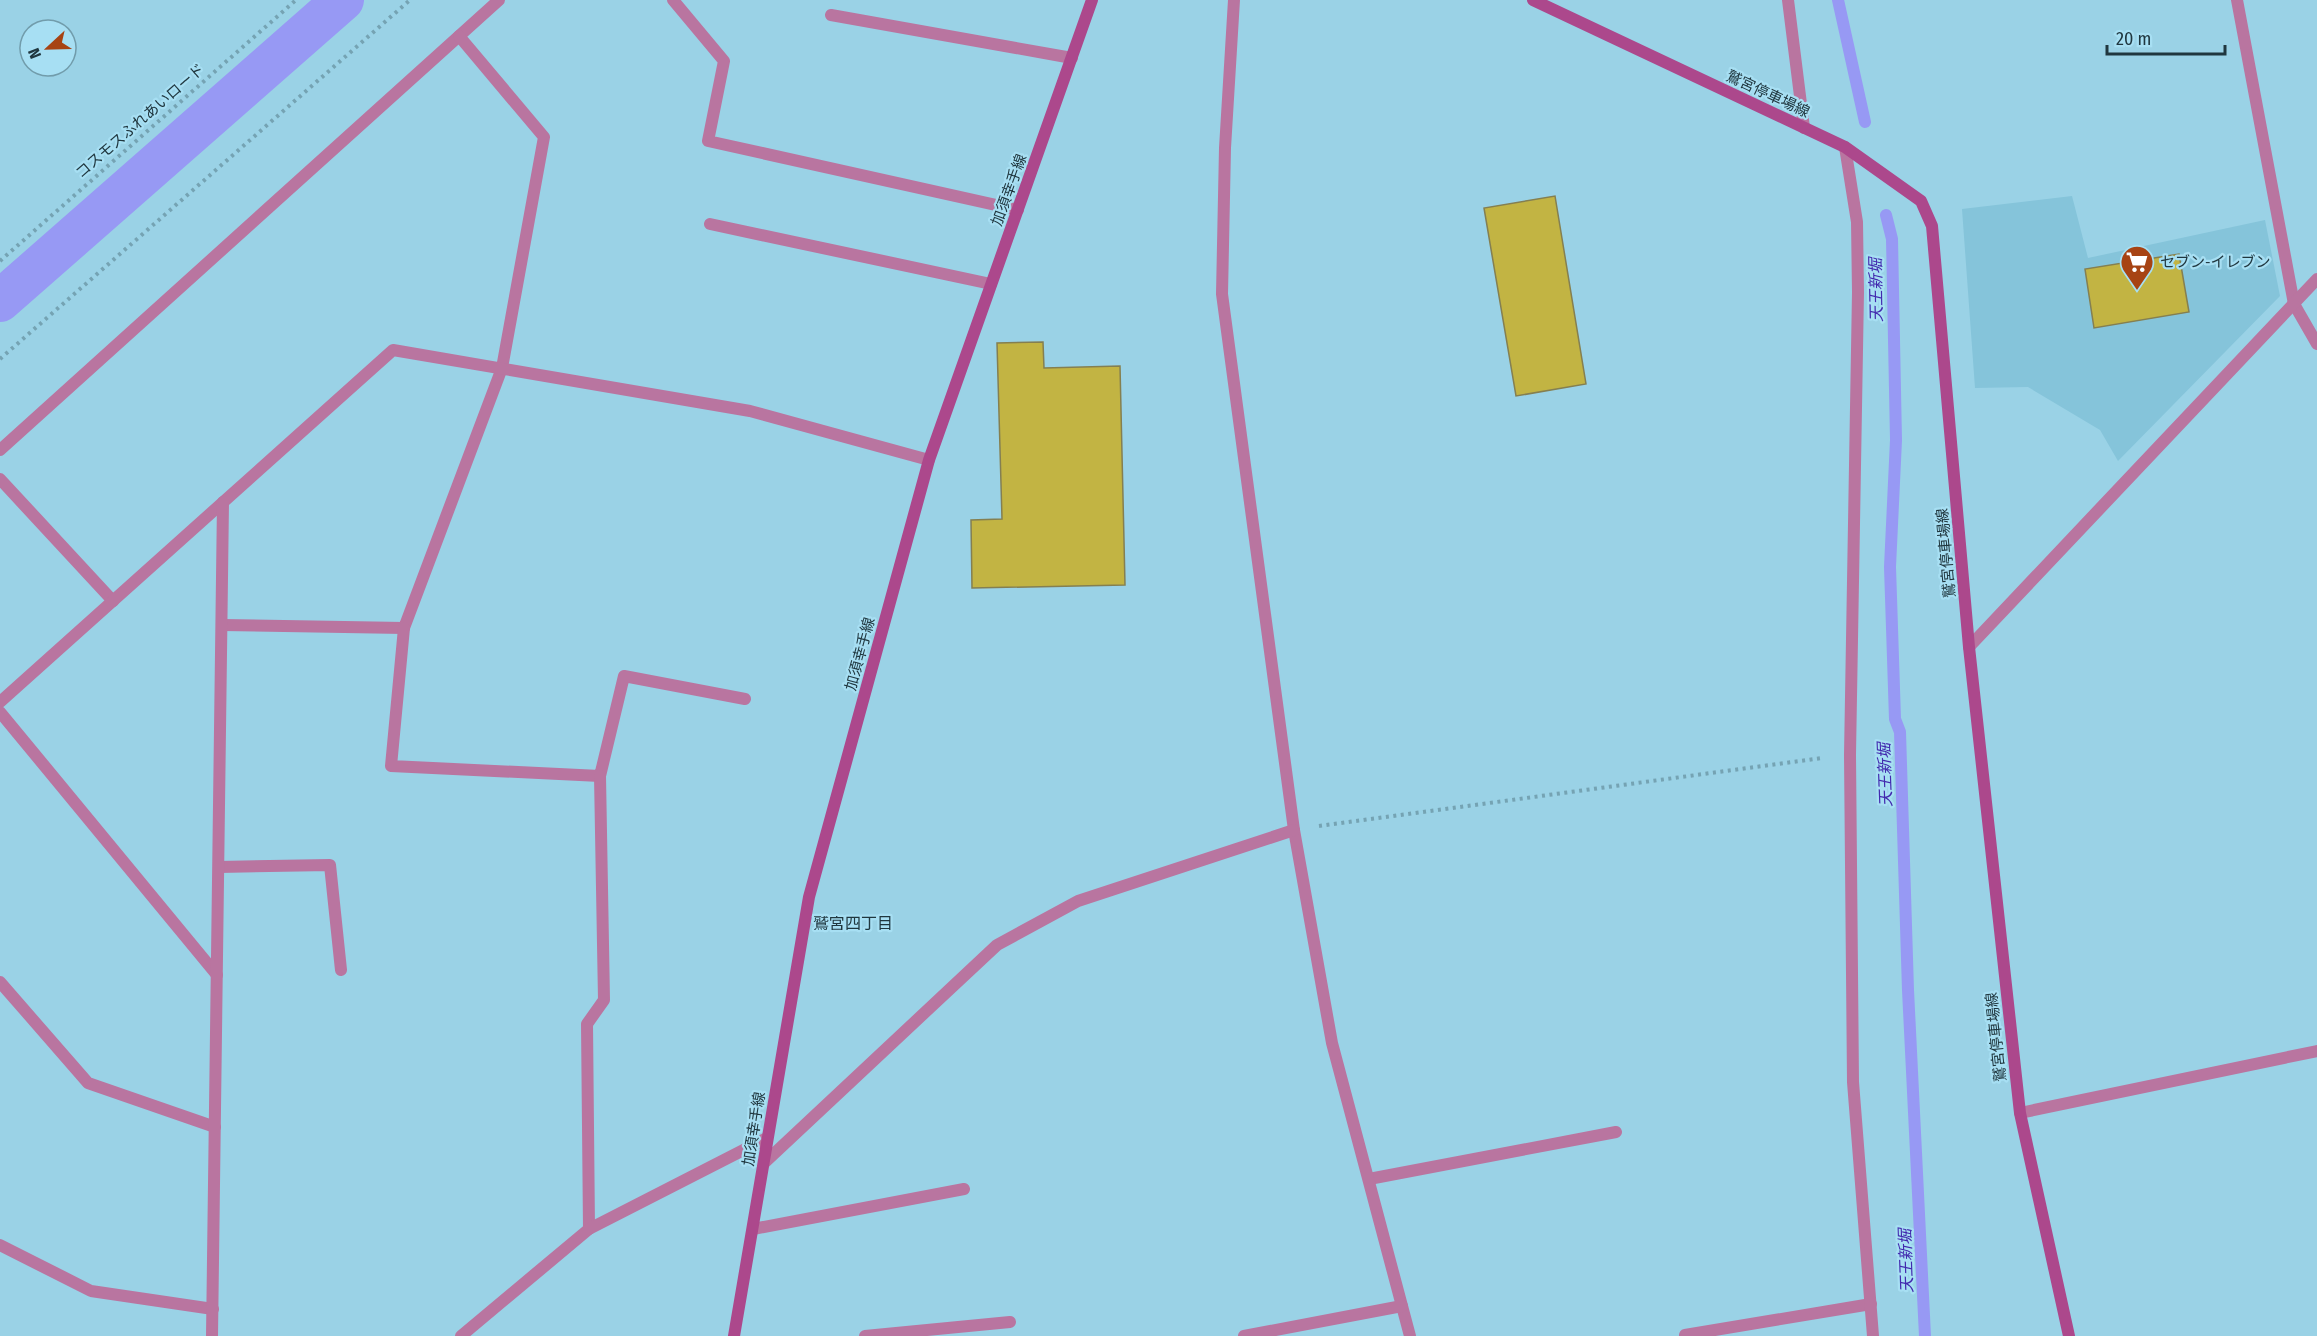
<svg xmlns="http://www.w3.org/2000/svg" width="2317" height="1336" viewBox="0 0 2317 1336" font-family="'Fira Sans Condensed','Noto Sans JP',sans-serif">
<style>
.built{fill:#85c4da}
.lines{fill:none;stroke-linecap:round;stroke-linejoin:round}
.stream{stroke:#9799f4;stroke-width:12}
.canal{stroke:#9799f4;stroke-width:42}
.building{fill:#c2b443;stroke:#847f51;stroke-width:1.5}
.path{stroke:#75a3b3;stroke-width:4;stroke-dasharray:3 4.5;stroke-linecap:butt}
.service{stroke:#b975a0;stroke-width:12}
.minor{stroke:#b975a0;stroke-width:12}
.secondary{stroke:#ac488c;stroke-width:12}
.labels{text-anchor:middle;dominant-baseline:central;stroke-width:4.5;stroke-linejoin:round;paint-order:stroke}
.street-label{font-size:15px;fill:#20373f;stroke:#a7dff3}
.poi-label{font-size:15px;fill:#20373f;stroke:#a7dff3;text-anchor:start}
.water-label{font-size:16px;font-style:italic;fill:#4229ae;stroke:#a7dff3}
.neighbourhood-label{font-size:16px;fill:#20373f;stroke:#a7dff3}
</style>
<rect width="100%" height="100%" fill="#9ad2e6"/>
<polygon class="built" points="2072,196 2088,258 2265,220 2280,296 2118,461 2100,430 2028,387 1975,388 1962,209"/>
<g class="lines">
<g class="stream">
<polyline points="1838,0 1865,122"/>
<polyline points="1886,215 1892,239 1896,440 1890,567 1895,719 1900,732 1908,990 1925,1336"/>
</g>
<polyline class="canal" points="0,301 343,0"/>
</g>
<g class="building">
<polygon points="1555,196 1586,384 1516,396 1484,208"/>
<polygon points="2179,254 2189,312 2094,328 2085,269"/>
<polygon points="1043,342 1044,368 1120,366 1125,585 972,588 971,520 1002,519 997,343"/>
</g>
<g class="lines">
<g class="path">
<polyline points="0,261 296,0"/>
<polyline points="0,359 410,0"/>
<polyline points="1319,826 1822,758"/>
</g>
<g class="service">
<polyline points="831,15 1072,58"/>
<polyline points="2020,1113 2317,1051"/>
<polyline points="1369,1179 1616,1132"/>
<polyline points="1685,1335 1871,1304"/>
</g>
<g class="minor">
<polyline points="673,0 724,61 708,141 1018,210"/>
<polyline points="1234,0 1225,148 1222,294 1294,830 1332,1043 1410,1336"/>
<polyline points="1788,0 1804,128"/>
<polyline points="2237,0 2294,304 2317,344"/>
<polyline points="1845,147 1857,222 1858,292 1850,755 1853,1082 1873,1336"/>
<polyline points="710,224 991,284"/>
<polyline points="0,450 499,0"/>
<polyline points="0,479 113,601"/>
<polyline points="222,625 404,628 502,368 544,137 459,36"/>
<polyline points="404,628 391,766 600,776 624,676 745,699"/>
<polyline points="1969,647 2317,279"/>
<polyline points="0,702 393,350 750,411 929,460"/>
<polyline points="0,712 217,975"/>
<polyline points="219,867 330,865 341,970"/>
<polyline points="0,982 88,1083 215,1127"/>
<polyline points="764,1163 997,945 1078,901 1294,830"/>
<polyline points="589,1229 587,1024 604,1000 600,776"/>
<polyline points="753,1229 964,1189"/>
<polyline points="0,1245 91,1291 213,1309"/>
<polyline points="212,1336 223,502"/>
<polyline points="461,1336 589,1229 767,1138"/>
<polyline points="865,1336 1010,1322"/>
<polyline points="1244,1336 1402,1306"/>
</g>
<g class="secondary">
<polyline points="1533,0 1845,147 1921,201 1932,226 1969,647 2020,1113 2069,1336"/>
<polyline points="734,1336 809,897 929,460 1092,0"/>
</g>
</g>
<defs>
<symbol id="supermarket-pin" viewBox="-11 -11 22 30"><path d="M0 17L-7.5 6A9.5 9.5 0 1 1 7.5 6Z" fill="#a74313" stroke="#a7dff3"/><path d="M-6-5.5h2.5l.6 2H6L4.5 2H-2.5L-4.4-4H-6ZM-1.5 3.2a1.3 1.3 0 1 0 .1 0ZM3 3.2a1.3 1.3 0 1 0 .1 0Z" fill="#fff"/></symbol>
</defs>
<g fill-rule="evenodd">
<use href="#supermarket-pin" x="2118" y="243" width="38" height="52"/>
</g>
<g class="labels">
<g class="street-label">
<text transform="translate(1768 94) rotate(25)">鷲宮停車場線</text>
<text transform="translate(140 121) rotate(-41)">コスモスふれあいロード</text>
<text transform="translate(1009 190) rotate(-70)">加須幸手線</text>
<text transform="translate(1946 553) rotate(-95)">鷲宮停車場線</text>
<text transform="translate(860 654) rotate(-75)">加須幸手線</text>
<text transform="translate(1996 1037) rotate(-96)">鷲宮停車場線</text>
<text transform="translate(754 1129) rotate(-81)">加須幸手線</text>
</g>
<g class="poi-label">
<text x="2160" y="262">セブン-イレブン</text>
</g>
<g class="water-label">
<text transform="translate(1876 290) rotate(-91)">天王新堀</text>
<text transform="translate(1885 775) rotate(-92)">天王新堀</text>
<text transform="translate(1906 1261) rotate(-92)">天王新堀</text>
</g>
<g class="neighbourhood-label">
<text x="853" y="923">鷲宮四丁目</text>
</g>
</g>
<g transform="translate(48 48) rotate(248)"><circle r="28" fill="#a7dff3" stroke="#719cab" stroke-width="1.5"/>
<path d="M0-4.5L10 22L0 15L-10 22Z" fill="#a74313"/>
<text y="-9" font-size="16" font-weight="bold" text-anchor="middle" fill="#20373f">N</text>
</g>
<path d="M2107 45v9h118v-9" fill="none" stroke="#20373f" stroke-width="3"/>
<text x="2116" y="45" font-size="18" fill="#20373f" stroke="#a7dff3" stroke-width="4.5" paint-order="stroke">20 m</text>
</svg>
